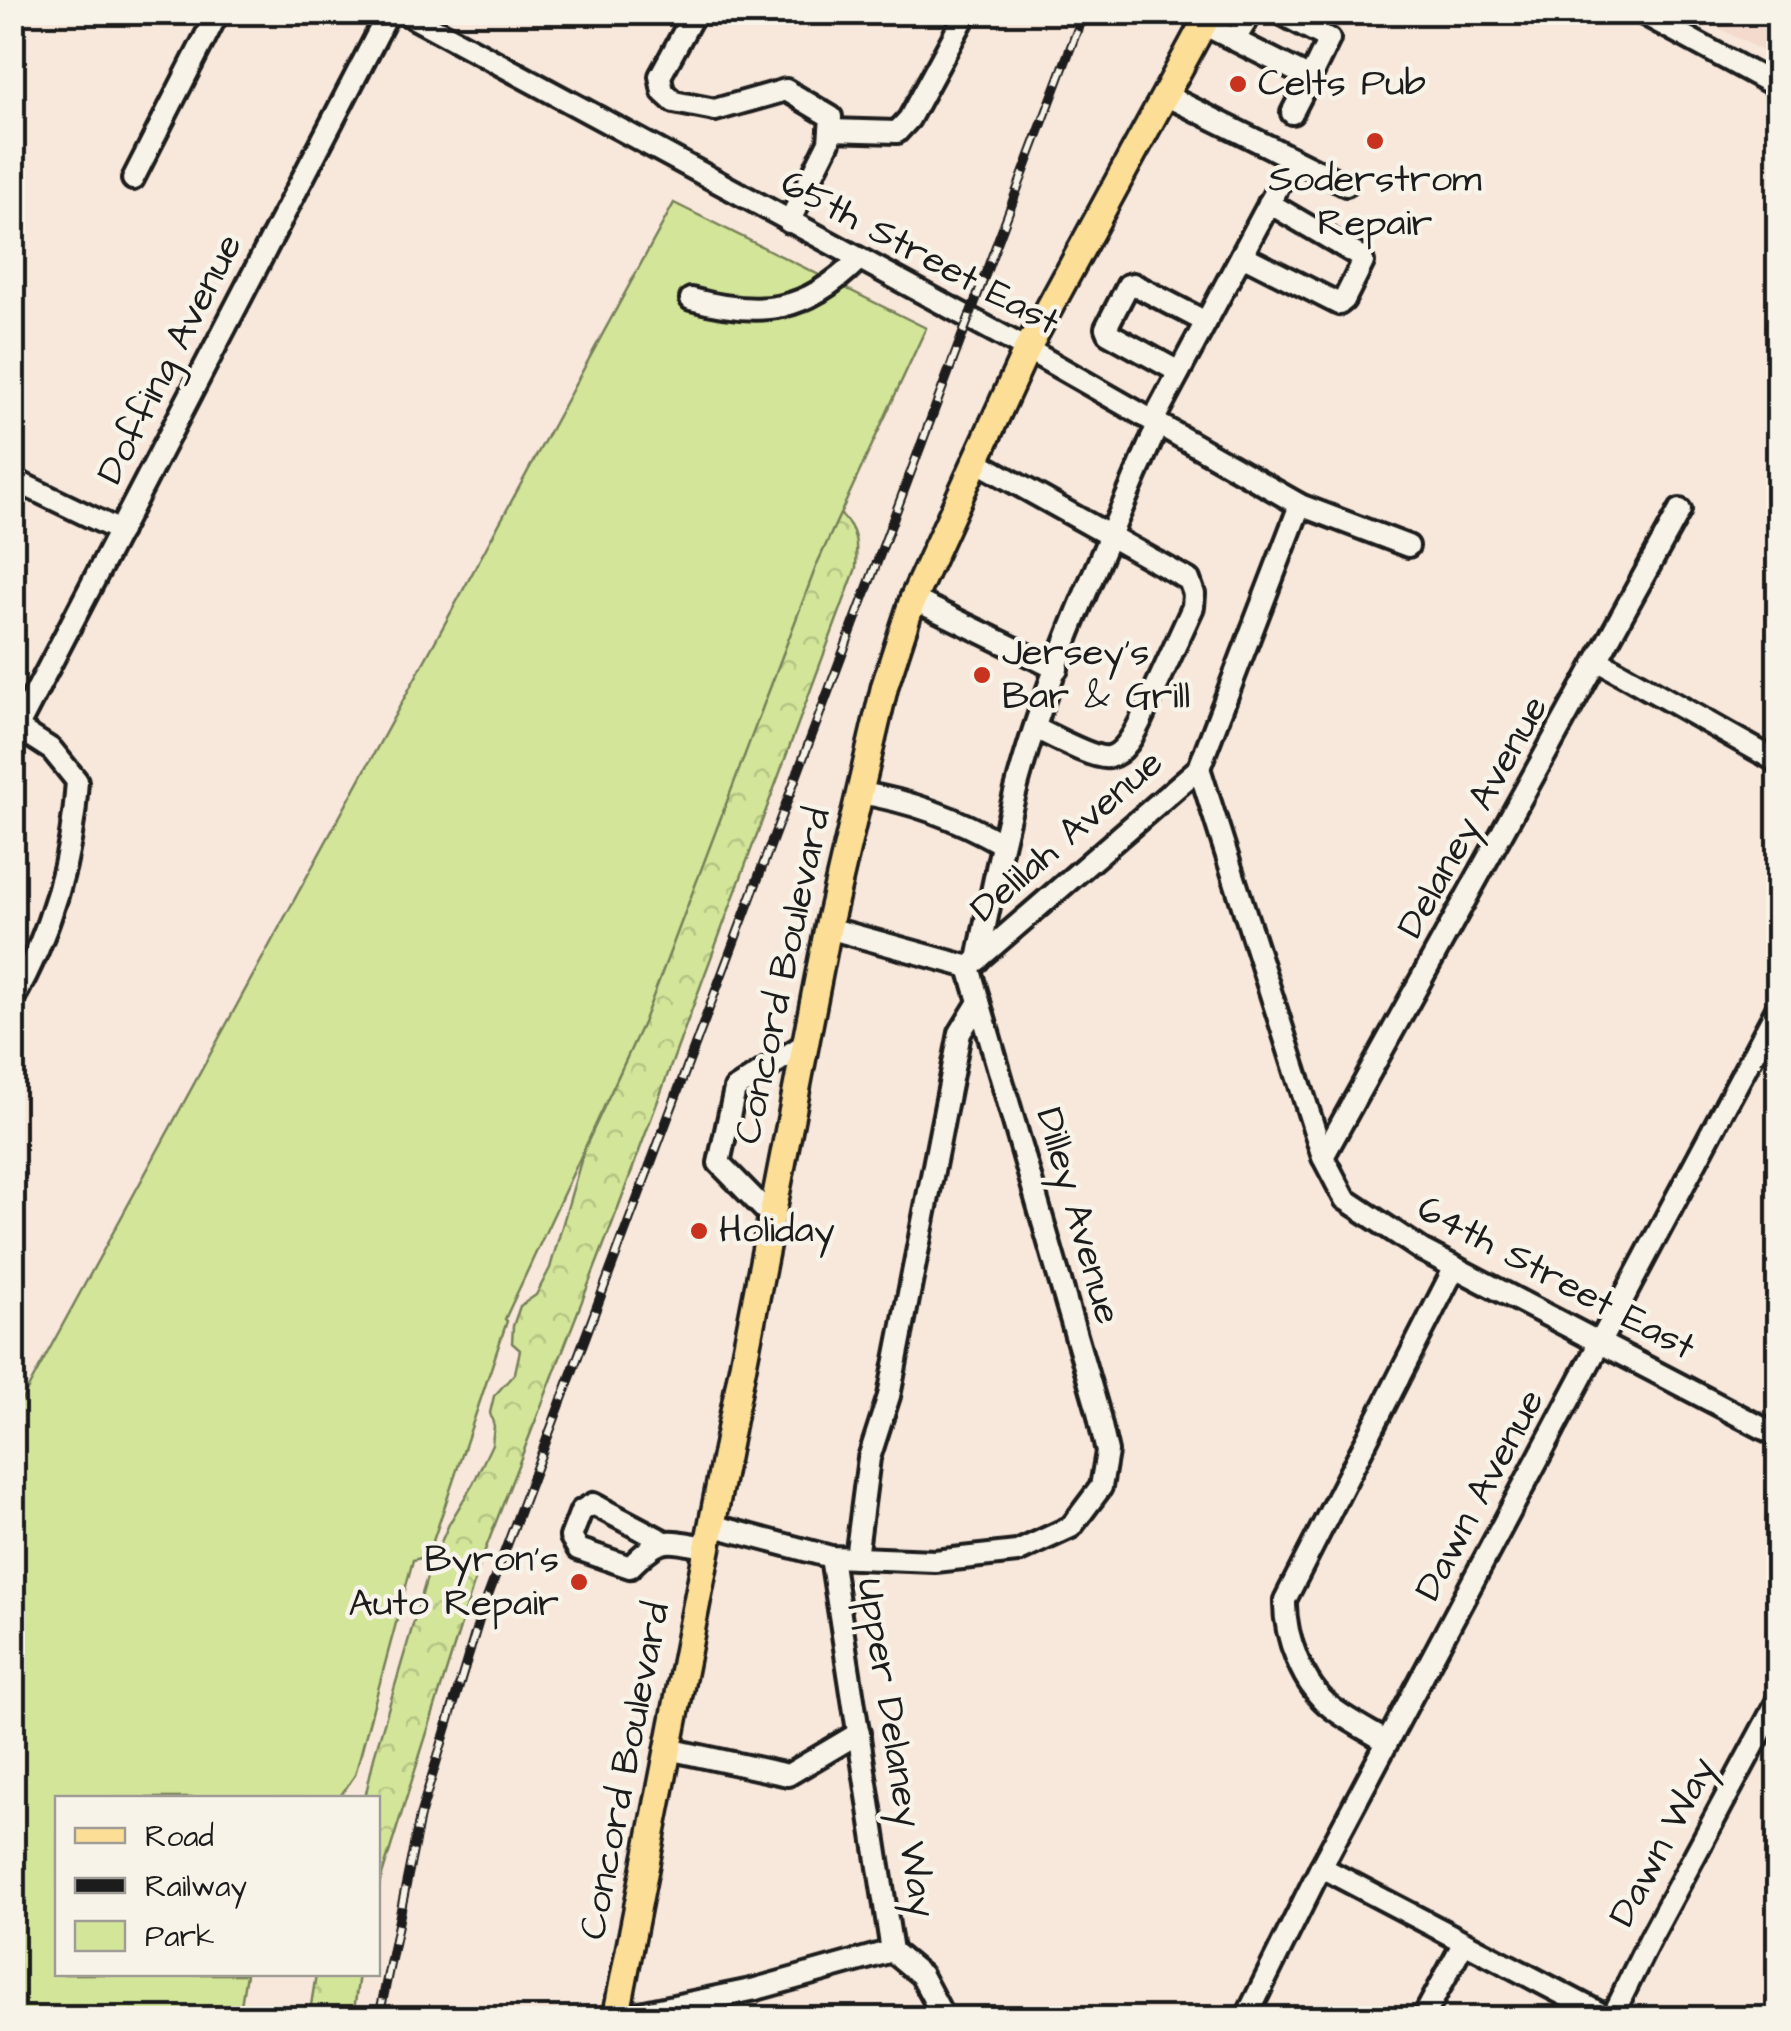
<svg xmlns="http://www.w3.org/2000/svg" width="1791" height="2031" viewBox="0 0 1791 2031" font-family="'Architects Daughter',sans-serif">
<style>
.built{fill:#f3dacd}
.forest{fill:url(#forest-crowns);stroke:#77805a;stroke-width:2.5}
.park{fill:#d2e599;stroke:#77805a;stroke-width:2.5}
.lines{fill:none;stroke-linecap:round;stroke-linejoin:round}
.minor-casing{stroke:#1c1c1c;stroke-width:28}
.major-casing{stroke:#1c1c1c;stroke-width:32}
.minor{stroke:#f7f3e8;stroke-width:20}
.major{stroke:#fdde96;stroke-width:25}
.rail-casing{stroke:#1c1c1c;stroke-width:10}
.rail{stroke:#f7f3e8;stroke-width:6;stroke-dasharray:19;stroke-linecap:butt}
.poi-dot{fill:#c8321e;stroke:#f7f3e8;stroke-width:4}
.labels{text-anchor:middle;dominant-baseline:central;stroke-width:9;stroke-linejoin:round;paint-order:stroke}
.poi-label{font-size:38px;fill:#1c1c1c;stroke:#f7f3e8;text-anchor:start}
.street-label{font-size:38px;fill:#1c1c1c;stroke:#f7f3e8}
</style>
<defs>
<pattern id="forest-crowns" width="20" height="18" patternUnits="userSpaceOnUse" patternTransform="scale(2.5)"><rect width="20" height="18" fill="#d2e599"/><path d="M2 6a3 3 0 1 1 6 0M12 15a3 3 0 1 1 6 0" fill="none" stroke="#b4c483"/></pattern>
</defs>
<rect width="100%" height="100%" fill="#f8e7db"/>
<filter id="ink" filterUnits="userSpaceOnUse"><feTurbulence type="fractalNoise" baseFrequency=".01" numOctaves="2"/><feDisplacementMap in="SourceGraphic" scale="20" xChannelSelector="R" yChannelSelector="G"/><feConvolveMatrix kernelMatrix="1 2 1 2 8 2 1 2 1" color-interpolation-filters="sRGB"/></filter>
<g filter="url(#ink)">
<polygon class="built" points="1690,13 1778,13 1778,59"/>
<g class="forest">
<path d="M840,514C858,530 857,545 856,568L612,1224L482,1558L378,1888V1798H365L374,1757L430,1567L449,1524L473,1484L492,1444L494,1426L490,1413L494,1396L515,1373L520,1350L512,1343L513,1326L520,1306L536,1295L550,1268L585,1147L643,1022L824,522Z"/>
<polygon points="316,1974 359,1974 353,2018 309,2018"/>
</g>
<polygon class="park" points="674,203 926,328 817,564 643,1023 505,1319 507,1321 428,1556 413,1560 355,1775 339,1798 58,1798 58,1974 246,1974 239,2018 13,2018 13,1416"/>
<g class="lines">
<defs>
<g id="minor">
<polyline points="403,12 1027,349 1300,505 1408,546"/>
<polyline points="695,12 660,76 663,92 674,102 715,110 786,90 831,117 829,142 789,222"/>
<polyline points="1640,12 1778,87"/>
<polyline points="1203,24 1310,78 1329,39 1278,12"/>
<polyline points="1235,39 1252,12"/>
<polyline points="1165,95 1346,185"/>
<polyline points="1292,113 1310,78"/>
<polyline points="830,130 897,132 909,119 967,12"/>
<polyline points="133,179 218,12"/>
<polyline points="1242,255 1339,304 1344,300 1363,262 1361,257 1269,203"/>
<path d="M691,299C762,318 806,312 858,260"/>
<polyline points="1179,372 1108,333 1106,328 1128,285 1133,284 1206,322"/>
<polyline points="1153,421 1293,159"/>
<path d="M976,461L1189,580L1194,594L1193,607L1140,722C1134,734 1124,754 1109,757C1095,760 1050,735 1035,728"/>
<polyline points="12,479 120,531"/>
<polyline points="913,599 1057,669"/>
<polyline points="1599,661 1778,762"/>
<polyline points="12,738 389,12"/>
<polyline points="1199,768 1323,1157 1345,1199 1422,1250 1778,1436"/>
<path d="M860,793C911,801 957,818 1002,844"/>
<polyline points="828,928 969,967 1199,768 1300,505"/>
<path d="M978,960C992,892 1005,824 1025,758C1059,644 1112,534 1158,424"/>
<path d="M12,1001C50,935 73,857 77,781L52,750L18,728"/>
<polyline points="1323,1157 1680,510"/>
<polyline points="771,1216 719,1163 735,1089 805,1044"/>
<polyline points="711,1525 831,1557 935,1561 1017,1552 1071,1527 1101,1487 1107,1452 1097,1408 969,967"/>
<path d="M663,1541L593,1504L581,1511L571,1537L578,1549L630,1567C662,1535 664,1540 706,1547"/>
<polyline points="831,1557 892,1951"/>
<polyline points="856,1558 869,1458 889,1396 960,1033 979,1002"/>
<path d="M1387,1742C1369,1731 1349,1721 1332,1708C1303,1686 1284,1636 1285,1600L1455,1267"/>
<polyline points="668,1749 788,1775 859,1733"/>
<polyline points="1321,1867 1609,2018"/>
<polyline points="892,1951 921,1975 944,2018"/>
<polyline points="616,2018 756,1989 892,1951"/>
<polyline points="1246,2018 1321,1867 1778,1007"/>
<polyline points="1423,2018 1464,1942"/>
<polyline points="1611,2018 1651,1937 1778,1700"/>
</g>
<polyline id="major" points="616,2018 828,928 885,685 913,599 1027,349 1210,12"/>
</defs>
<use href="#minor" class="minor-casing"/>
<use href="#major" class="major-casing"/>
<use href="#minor" class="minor"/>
<use href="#major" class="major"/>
<defs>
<polyline id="rail" points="379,2018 420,1816 480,1617 1084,12"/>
</defs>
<use href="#rail" class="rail-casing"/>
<use href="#rail" class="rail"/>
</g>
</g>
<g class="poi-dot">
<circle cx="1238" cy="84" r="10"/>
<circle cx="1375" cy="141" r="10"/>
<circle cx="982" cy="675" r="10"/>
<circle cx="699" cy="1231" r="10"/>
<circle cx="579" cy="1582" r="10"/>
</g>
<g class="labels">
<g class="poi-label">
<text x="1258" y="84">Celts Pub</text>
<text x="1375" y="180" text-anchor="middle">Soderstrom<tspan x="1375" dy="44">Repair</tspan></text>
<text x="1002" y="653">Jersey's<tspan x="1002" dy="44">Bar &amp; Grill</tspan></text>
<text x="719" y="1231">Holiday</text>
<text x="559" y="1560" text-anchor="end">Byron's<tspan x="559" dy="44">Auto Repair</tspan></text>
</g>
<g class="street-label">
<text transform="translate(920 253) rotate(28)">65th Street East</text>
<text transform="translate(170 359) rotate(-63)">Doffing Avenue</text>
<text transform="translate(1473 817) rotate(-61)">Delaney Avenue</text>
<text transform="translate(1067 836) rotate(-41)">Delilah Avenue</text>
<text transform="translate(783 976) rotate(-78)">Concord Boulevard</text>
<text transform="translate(1078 1216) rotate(74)">Dilley Avenue</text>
<text transform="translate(1556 1278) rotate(28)">64th Street East</text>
<text transform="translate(1480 1495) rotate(-62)">Dawn Avenue</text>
<text transform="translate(896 1748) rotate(81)">Upper Delaney Way</text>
<text transform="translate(625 1771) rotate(-79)">Concord Boulevard</text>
<text transform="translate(1663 1842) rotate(-62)">Dawn Way</text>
</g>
</g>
<rect width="1791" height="2031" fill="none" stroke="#f7f3e8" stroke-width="50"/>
<rect x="25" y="25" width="1741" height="1981" fill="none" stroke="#1c1c1c" stroke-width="4" filter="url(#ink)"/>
<rect x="55" y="1796" width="325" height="180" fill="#f7f3e8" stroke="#9f9d96" stroke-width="2.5"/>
<rect x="75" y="1828" width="50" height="15" fill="#fdde96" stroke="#9f9d96" stroke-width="2.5"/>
<text x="145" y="1846" font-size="30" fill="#1c1c1c">Road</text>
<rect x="75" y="1878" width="50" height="15" fill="#1c1c1c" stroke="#9f9d96" stroke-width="2.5"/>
<text x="145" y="1896" font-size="30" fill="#1c1c1c">Railway</text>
<rect x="75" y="1921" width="50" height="30" fill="#d2e599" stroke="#9f9d96" stroke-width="2.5"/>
<text x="145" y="1946" font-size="30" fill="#1c1c1c">Park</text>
</svg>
